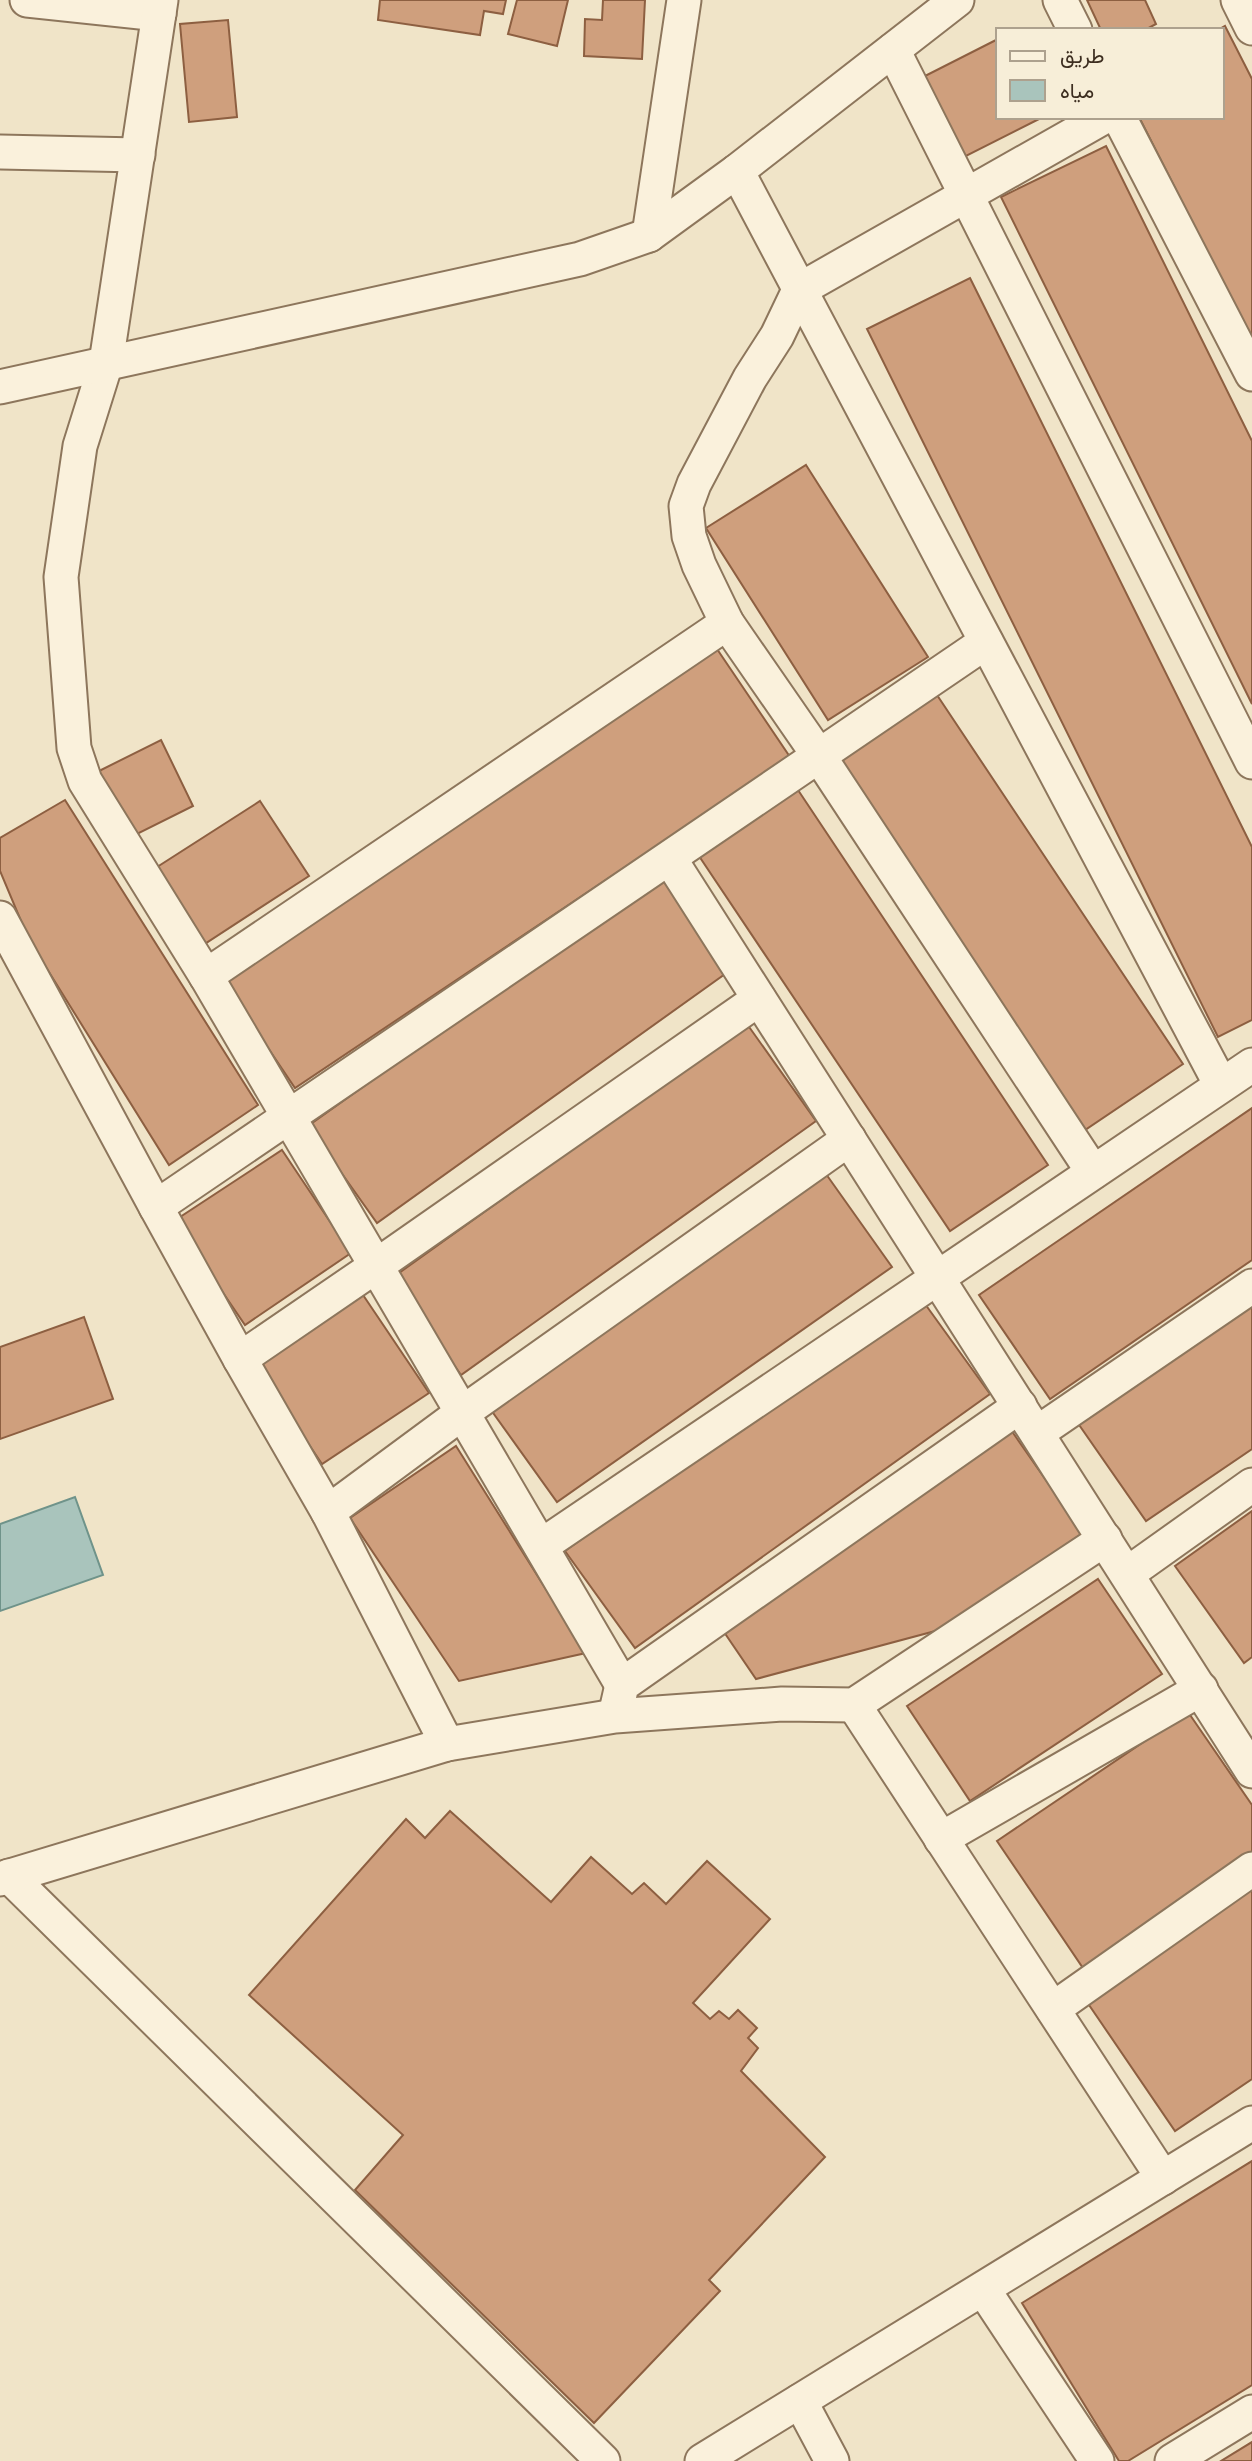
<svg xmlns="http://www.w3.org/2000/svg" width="1252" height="2461" viewBox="0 0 1252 2461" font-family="Merriweather,Vazirmatn,serif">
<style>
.water{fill:#a9c4bc;stroke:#6f938a;stroke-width:2}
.building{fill:#cf9f7d;stroke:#8d5f41;stroke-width:2}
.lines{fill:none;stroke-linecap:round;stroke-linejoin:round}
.street-casing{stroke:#8d765c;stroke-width:37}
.street{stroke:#faf1dc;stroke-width:33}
</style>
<rect width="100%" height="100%" fill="#f0e4c8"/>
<polygon class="water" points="75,1497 103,1575 0,1611 0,1524"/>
<g class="building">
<polygon points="380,0 506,0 503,14 484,11 480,35 378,20"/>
<polygon points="517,0 568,0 557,46 508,34"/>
<polygon points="603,0 645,0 642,59 584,56 585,19 602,20"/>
<polygon points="1087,0 1145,0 1156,24 1145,30 1101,30"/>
<polygon points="228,20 237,117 189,122 180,24"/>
<polygon points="1225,26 1252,79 1252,340 1139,117 1222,117 1222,30 1218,30"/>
<polygon points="998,39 998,117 1043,117 964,157 923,77"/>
<polygon points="1106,146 1252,441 1252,704 1001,197"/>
<polygon points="970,278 1252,847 1252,1020 1218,1037 867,329"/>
<polygon points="806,465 928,657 828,720 706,528"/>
<polygon points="717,649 790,757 295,1088 222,980"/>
<polygon points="933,689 1183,1064 1085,1130 835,755"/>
<polygon points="161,740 193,806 131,837 99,771"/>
<polygon points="798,790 1048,1165 950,1231 699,856"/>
<polygon points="65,800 258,1105 169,1165 29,940 0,871 0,838"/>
<polygon points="260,801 309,876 203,945 154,869"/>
<polygon points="663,873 732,969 377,1223 308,1126"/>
<polygon points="747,1024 816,1121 461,1375 392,1278"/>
<polygon points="1252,1108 1252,1260 1050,1399 979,1295"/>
<polygon points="282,1150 351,1253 245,1325 174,1221"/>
<polygon points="826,1174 892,1267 557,1502 491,1410"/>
<polygon points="359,1289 429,1393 322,1464 252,1360"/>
<polygon points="920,1297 990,1394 635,1648 565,1551"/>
<polygon points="1252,1298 1252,1449 1146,1521 1075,1419"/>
<polygon points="84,1317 113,1399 0,1439 0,1347"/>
<polygon points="1011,1430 1083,1533 939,1630 756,1679 724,1632"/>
<polygon points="456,1446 586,1653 459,1681 350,1518"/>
<polygon points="1252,1511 1252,1657 1244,1663 1175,1566"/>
<polygon points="1098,1579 1162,1674 970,1801 907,1706"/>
<polygon points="1188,1712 1252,1805 1252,1858 1085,1971 997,1841"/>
<polygon points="450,1811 551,1902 591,1857 632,1894 644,1883 666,1904 707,1861 770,1919 693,2003 710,2019 719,2011 729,2019 738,2010 757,2028 748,2038 758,2048 741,2071 825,2157 709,2280 720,2291 594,2423 355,2190 403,2135 249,1995 406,1819 425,1838"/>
<polygon points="1252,1889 1252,2079 1175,2131 1087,2002"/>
<polygon points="1252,2161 1252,2385 1128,2461 1119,2461 1022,2303"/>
<polygon points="1252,2442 1252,2461 1221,2461"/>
</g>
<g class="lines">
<defs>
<g id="street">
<polyline points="27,0 159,14"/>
<polyline points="161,0 106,363 80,446 61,577 74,748 85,781 206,976 622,1685"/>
<polyline points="1060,0 1075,30"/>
<polyline points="1238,0 1252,28"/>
<polyline points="893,50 1252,762"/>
<polyline points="1119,117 1252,374"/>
<polyline points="0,152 138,155"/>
<polyline points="737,171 1221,1085"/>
<polyline points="649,235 684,0"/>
<polyline points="0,387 580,259 649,235 737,171 957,0"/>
<polyline points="670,859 1252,1771"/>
<polyline points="0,918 156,1207 240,1359 328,1512 447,1744"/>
<polyline points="206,976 727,623"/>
<polyline points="1093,1172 819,756 727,623 699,565 689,536 686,506 694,484 750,378 777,336 799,290 1104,117"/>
<polyline points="156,1207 986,642"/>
<polyline points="240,1359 376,1266 759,999"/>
<polyline points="1037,1433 1252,1286"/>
<polyline points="328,1512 462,1413 849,1139"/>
<polyline points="541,1546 1252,1065"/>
<polyline points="1127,1574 1252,1485"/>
<polyline points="854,1705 1163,2178"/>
<polyline points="617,1707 622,1685 1020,1406"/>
<polyline points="941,1839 1201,1689"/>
<polyline points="9,1876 603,2461"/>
<polyline points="0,1879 447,1744 615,1716 782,1704 854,1705 1105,1539"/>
<polyline points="1053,2009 1252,1869"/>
<polyline points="983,2289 1097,2461"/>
<polyline points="800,2401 832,2461"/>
<polyline points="702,2461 1252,2123"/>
<polyline points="1172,2461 1252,2412"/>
</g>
</defs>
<use href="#street" class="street-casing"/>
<use href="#street" class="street"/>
</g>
<rect x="996" y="28" width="228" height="91" fill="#f7eed8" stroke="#ada18e" stroke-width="2"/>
<rect x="1010" y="51" width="35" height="10" fill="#faf1dc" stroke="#ada18e" stroke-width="2"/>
<text x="1060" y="63" font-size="21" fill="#3d2e20">طريق</text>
<rect x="1010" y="80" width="35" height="21" fill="#a9c4bc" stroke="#ada18e" stroke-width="2"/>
<text x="1060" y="98" font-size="21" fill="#3d2e20">مياه</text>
</svg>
